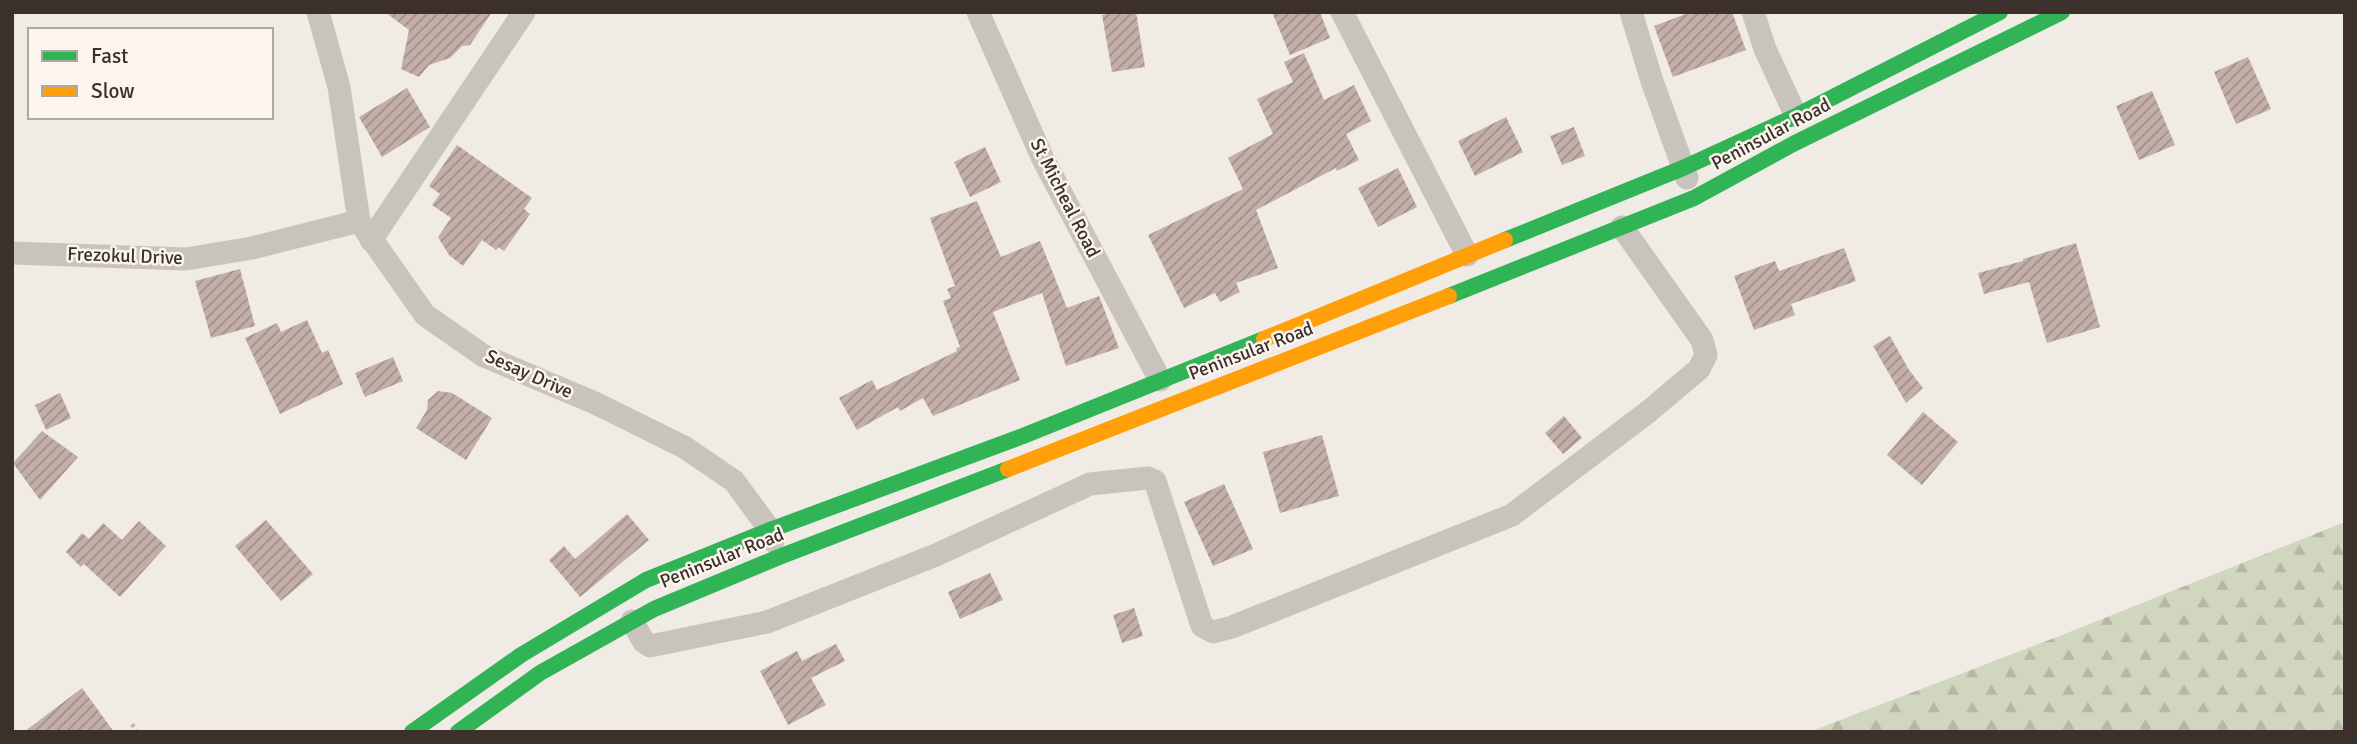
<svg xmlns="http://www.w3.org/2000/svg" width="2357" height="744" viewBox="0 0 2357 744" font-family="Signika,sans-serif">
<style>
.forest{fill:url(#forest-firs)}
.building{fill:url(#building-hatch)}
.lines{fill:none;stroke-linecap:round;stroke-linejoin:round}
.path{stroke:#c2bbb6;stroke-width:4.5;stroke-dasharray:3.5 3.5;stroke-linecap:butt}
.street{stroke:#c9c3be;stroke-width:23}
.fast{stroke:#30b455;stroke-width:16}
.slow{stroke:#ff9f0a;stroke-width:16}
.labels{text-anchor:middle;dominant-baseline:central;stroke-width:5;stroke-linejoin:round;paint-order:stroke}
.street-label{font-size:19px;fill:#3b302b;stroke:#fbf5ee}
</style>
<defs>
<pattern id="forest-firs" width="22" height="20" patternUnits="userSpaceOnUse" patternTransform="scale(1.75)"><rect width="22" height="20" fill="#d1d6bf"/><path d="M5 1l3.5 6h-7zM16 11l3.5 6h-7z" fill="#b4b8a4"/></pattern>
<pattern id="building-hatch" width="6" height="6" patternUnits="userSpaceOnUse" patternTransform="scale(1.75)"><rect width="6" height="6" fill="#c3afa7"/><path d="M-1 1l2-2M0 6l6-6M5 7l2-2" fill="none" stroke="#a08f88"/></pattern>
</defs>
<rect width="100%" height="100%" fill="#f0ebe5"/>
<polygon class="forest" points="2345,522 2345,732 1809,732 2067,633"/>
<g class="building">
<polygon points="385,12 492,12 470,45 462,46 450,58 429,65 419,77 401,69 409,30"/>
<polygon points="1116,12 1136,12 1145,67 1112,72 1102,15"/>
<polygon points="1272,12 1320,12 1330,38 1290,55"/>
<polygon points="1691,12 1732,12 1746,50 1673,77 1654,26"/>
<polygon points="1304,53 1324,100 1354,85 1371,121 1346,134 1359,160 1337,171 1336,168 1256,210 1278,268 1236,283 1240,292 1220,302 1215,293 1184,308 1148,235 1243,189 1228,158 1273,134 1257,99 1293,82 1284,62"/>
<polygon points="2248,57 2271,109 2236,124 2214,72"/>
<polygon points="407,88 430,127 382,157 359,117"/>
<polygon points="2152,91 2175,145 2139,160 2116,106"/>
<polygon points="1506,117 1523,152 1475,176 1458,141"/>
<polygon points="1574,127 1585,156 1562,165 1550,136"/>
<polygon points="457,145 532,198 524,209 530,214 504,251 498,247 496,250 482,240 463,266 449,255 438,237 451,218 432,205 440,194 429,186"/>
<polygon points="985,147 1001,182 970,197 954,162"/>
<polygon points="1398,168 1417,207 1378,227 1358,188"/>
<polygon points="977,201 1001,257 1040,241 1067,308 1099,296 1119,348 1066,366 1042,293 993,312 1020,380 933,416 923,398 900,411 898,407 857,430 839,398 872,380 877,390 957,351 956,348 960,347 943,301 951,298 947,289 955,286 930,218"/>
<polygon points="2076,243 2100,327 2047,343 2029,282 1984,294 1978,273 2023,261 2023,259"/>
<polygon points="1844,248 1856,281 1791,304 1795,315 1754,330 1734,276 1775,261 1779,271"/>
<polygon points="240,269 255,326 211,338 195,281"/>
<polygon points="307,320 322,353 328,350 343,384 280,414 245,338 277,323 281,332"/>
<polygon points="1890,336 1909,370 1923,388 1906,403 1873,346"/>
<polygon points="393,357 403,381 365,397 355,373"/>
<polygon points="438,391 452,393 492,418 466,460 416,428 427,410 428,400"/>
<polygon points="60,393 71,418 46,430 35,405"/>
<polygon points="1923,412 1958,442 1922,485 1887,455"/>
<polygon points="1564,416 1582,438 1563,454 1545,433"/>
<polygon points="42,431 78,457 40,500 13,463"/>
<polygon points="1322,435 1339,496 1280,513 1263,452"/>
<polygon points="1224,484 1253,549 1213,566 1184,502"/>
<polygon points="627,514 649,540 580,597 549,560 564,546 575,559"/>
<polygon points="266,520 313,574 281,601 235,546"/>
<polygon points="139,521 166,546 120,597 84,564 81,567 66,552 82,533 89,539 103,523 122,540"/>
<polygon points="990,573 1003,600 960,619 948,592"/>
<polygon points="1134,608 1143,636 1122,643 1113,615"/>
<polygon points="836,644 845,661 811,678 826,705 788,725 760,671 797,651 802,661"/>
<polygon points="82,688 114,732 24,732"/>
</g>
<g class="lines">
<polyline class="path" points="132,724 137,732"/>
<g class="street">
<polyline points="318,12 339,87 359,221 425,315 484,356 595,403 684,447 734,481 770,530 773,541"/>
<polyline points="978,12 1043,159 1160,380"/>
<polyline points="1342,12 1467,255"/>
<polyline points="1631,12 1652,81 1687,178"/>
<polyline points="1753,12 1765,49 1796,116"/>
<polyline points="371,240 524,12"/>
<polyline points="12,253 186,259 252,248 359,221"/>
<polyline points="632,621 644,642 650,646 767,622 936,555 1090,484 1148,478 1155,481 1202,626 1213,632 1232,627 1512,515 1648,412 1699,369 1706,355 1702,340 1622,227"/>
</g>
<g class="fast">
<polyline points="1505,240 1683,168 1796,116 2000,12"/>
<polyline points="1449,296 1694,198 1795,143 2062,12"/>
<polyline points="412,732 521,655 646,580 770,530 1023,436 1264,339"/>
<polyline points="458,732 540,673 654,609 779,557 1008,469"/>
</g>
<g class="slow">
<polyline points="1264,339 1505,240"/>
<polyline points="1008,469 1449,296"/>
</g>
</g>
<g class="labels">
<g class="street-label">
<text transform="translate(1771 134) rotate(-28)">Peninsular Road</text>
<text transform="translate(1065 198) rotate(63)">St Micheal Road</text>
<text transform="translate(125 256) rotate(2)">Frezokul Drive</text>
<text transform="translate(1251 351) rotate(-21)">Peninsular Road</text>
<text transform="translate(529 374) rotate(24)">Sesay Drive</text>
<text transform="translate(722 558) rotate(-22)">Peninsular Road</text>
</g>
</g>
<rect width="2357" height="744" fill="none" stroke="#3b302b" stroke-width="28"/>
<rect x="28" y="28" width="245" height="91" fill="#fbf5ee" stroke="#aea6a0" stroke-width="2"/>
<rect x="42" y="51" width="35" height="10" fill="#30b455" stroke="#aea6a0" stroke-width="2"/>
<text x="91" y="63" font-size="21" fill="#3b302b">Fast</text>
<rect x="42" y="86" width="35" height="10" fill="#ff9f0a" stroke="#aea6a0" stroke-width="2"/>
<text x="91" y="98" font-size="21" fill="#3b302b">Slow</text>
</svg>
